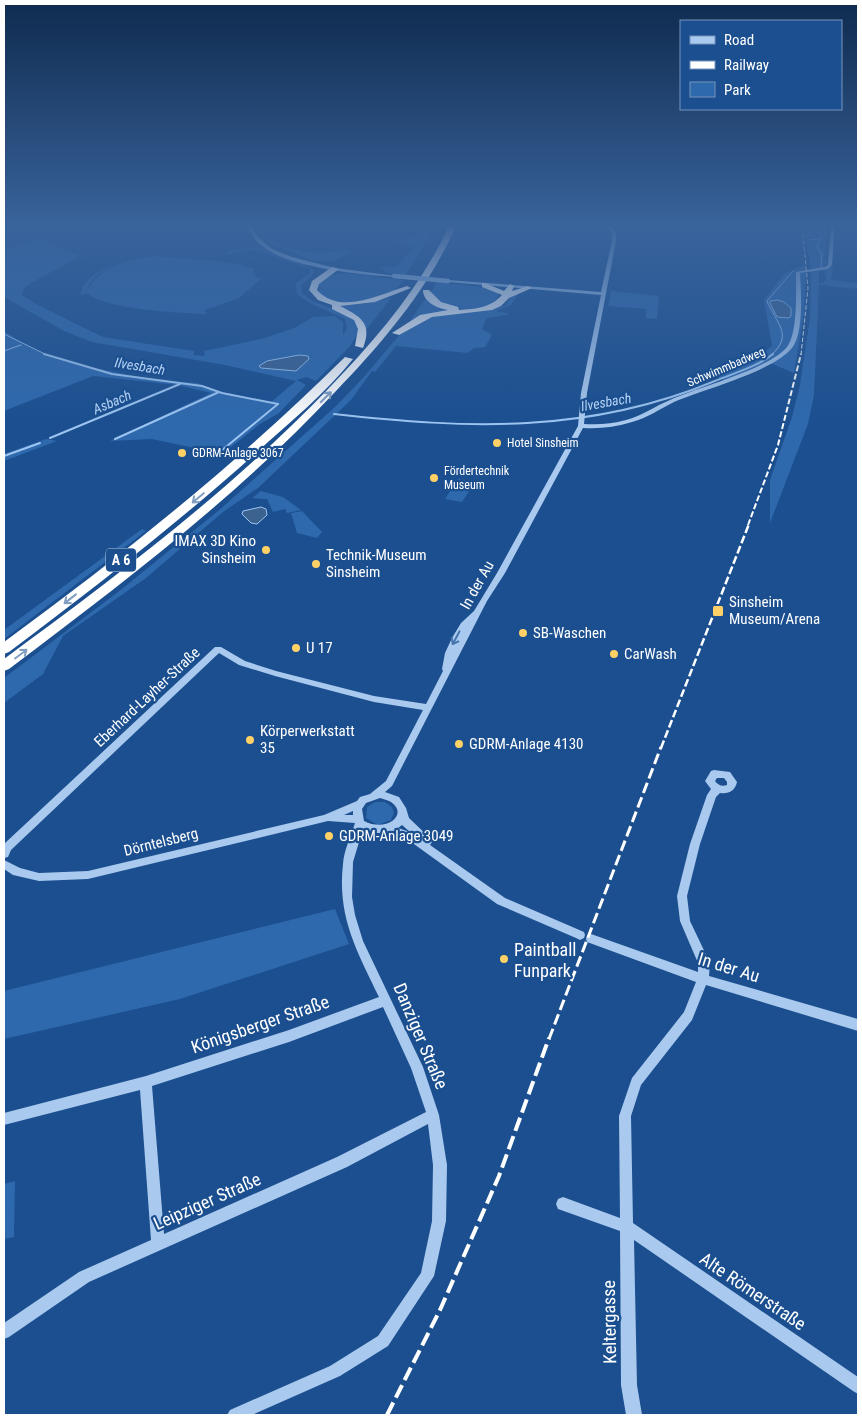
<svg xmlns="http://www.w3.org/2000/svg" width="862" height="1419" viewBox="0 0 862 1419" font-family="'Roboto Condensed',sans-serif">
<style>
.green{fill:#2e69ad}
.water{fill:#3c6290;stroke:#9cc4f0}
.lines{fill:none;stroke-linecap:round;stroke-linejoin:round}
.stream-far1{stroke:#9cc4f0;stroke-width:1}
.stream{stroke:#9cc4f0;stroke-width:2}
.minor{fill:#a9c9ee;fill-rule:evenodd}
.highway{fill:#fff;fill-rule:evenodd}
.rail-far4{stroke:#fff;stroke-width:1;stroke-dasharray:4.5 2;stroke-linecap:butt}
.rail-far3{stroke:#fff;stroke-width:2;stroke-dasharray:6 2.5;stroke-linecap:butt}
.rail-far2{stroke:#fff;stroke-width:2.5;stroke-dasharray:8 3;stroke-linecap:butt}
.rail-far1{stroke:#fff;stroke-width:3;stroke-dasharray:11 4.5;stroke-linecap:butt}
.rail{stroke:#fff;stroke-width:4;stroke-dasharray:14 5.5;stroke-linecap:butt}
.minor-bridge{stroke:#a9c9ee;stroke-width:4.5}
.oneway{stroke:#829ec1}
.oneway2{stroke:#4674ac}
.poi-dot{fill:#ffd166;stroke:#1b4f8f;stroke-width:2}
.labels{text-anchor:middle;dominant-baseline:central;stroke-width:4.5;stroke-linejoin:round;paint-order:stroke}
.far-street-label{font-size:12px;fill:#fff;stroke:#1b4f8f}
.far-poi-label{font-size:12px;fill:#fff;stroke:#1b4f8f;text-anchor:start}
.far-water-label{font-size:14px;font-style:italic;fill:#b5d3f5;stroke:#1b4f8f}
.shield{fill:#1b4f8f;stroke:#bbcadd;stroke-width:1}
.shield-label{font-size:14px;font-weight:bold;fill:#fff}
.poi-label{font-size:15px;fill:#fff;stroke:#1b4f8f;text-anchor:start}
.street-label{font-size:15px;fill:#fff;stroke:#1b4f8f}
.near-poi-label{font-size:18px;fill:#fff;stroke:#1b4f8f;text-anchor:start}
.near-street-label{font-size:18px;fill:#fff;stroke:#1b4f8f}
</style>
<rect width="100%" height="100%" fill="#1b4f8f"/>
<g class="green">
<polygon points="402,224 437,224 406,275 388,273 379,267 397,266 413,247 393,242 421,235"/>
<polygon points="804,224 828,224 824,259 828,263 819,270 819,284 827,280 824,271 833,265 831,280 858,283 858,289 819,285 814,395 808,424 770,523 770,480 792,417 800,385 810,318 811,270"/>
<path d="M256,225L262,227L260,229C274,248 307,255 330,252C338,252 345,248 353,251L333,261H313L271,244L256,229Z"/>
<polygon points="42,240 81,256 31,283 24,288 22,295 36,304 103,337 194,351 194,355 205,356 204,351 265,338 294,328 313,317 335,316 343,322 343,335 347,328 345,319 310,303 297,294 296,283 311,273 310,269 264,253 265,252 250,250 223,255 231,250 260,247 313,269 314,273 301,285 302,293 312,301 352,316 360,330 350,346 316,381 307,377 297,380 306,385 279,413 260,424 222,454 152,439 110,441 211,393 178,385 93,376 4,411 4,331 24,344 45,354 80,365 153,380 197,383 221,392 271,402 296,381 225,365 92,342 64,331 4,297 4,249"/>
<path d="M156,256L216,261L239,264L253,269L257,278H262L239,298L205,310L207,313L203,314C181,313 101,309 88,293L81,295C81,277 110,265 124,261C110,267 91,274 87,290C100,266 131,259 156,256Z"/>
<polygon points="806,265 804,314 794,373 768,362 724,381 714,374 737,362 755,360 772,346 764,300 785,273"/>
<path d="M345,273L404,280C385,306 347,308 319,295V283L332,275Z"/>
<path d="M437,282L489,288L499,294C492,313 456,311 441,304C436,302 433,297 430,293Z"/>
<polygon points="611,291 659,296 657,319 646,318 646,309 608,306"/>
<polygon points="519,293 511,305 496,311 511,314 487,318 482,329 492,335 485,347 474,348 468,353 396,346 375,372 372,371 351,400 258,488 223,512 146,578 63,636 43,674 4,703 4,678 118,592 218,511 335,407 363,378 402,332 423,318 498,308 506,305 514,294"/>
<path d="M391,298L366,330C363,314 347,310 334,304H363Z"/>
<polygon points="426,298 435,305 452,309 410,321"/>
<polygon points="46,439 57,441 4,461 4,454"/>
<polygon points="458,479 475,482 462,502 445,499"/>
<polygon points="261,491 283,497 301,510 287,513 285,509 273,512 267,499 252,498"/>
<polygon points="302,511 322,532 317,538 297,533 291,513"/>
<polygon points="142,529 146,531 4,639 4,630"/>
<polygon points="375,802 385,802 392,807 394,813 391,820 378,825 366,818 367,807"/>
<polygon points="335,909 349,944 180,999 4,1039 4,991"/>
<polygon points="15,1181 14,1237 4,1239 4,1184"/>
</g>
<g class="water">
<polygon points="777,300 784,302 791,308 791,316 789,318 777,317 770,303 770,301"/>
<polygon points="299,355 308,356 309,359 296,371 261,368 259,366 267,361"/>
<polygon points="261,507 266,509 267,515 257,524 251,523 242,514 243,511"/>
</g>
<g class="lines">
<g class="stream-far1">
<polyline points="815,224 821,237 817,247 822,254 821,267"/>
<polyline points="810,240 820,239"/>
<polyline points="4,334 47,355"/>
<polyline points="4,351 21,345"/>
<path d="M771,355C795,335 775,322 767,301L793,271"/>
</g>
<g class="stream">
<polyline points="44,354 112,374 202,386 222,393 278,404"/>
<path d="M334,414C468,429 588,434 715,381C734,373 757,367 773,354"/>
<polyline points="50,438 180,384"/>
<polyline points="115,439 219,392"/>
<polyline points="221,451 278,404"/>
<polyline points="4,456 40,443"/>
</g>
<g class="minor">
<path d="M246,224H250L258,237L272,249L292,257L335,268L396,276L394,277C358,274 277,268 254,238C251,234 249,229 246,224Z"/>
<path d="M606,224H610L616,234V241L587,393L584,424C598,425 612,424 626,420C642,416 655,406 670,400C699,387 769,369 787,347C798,333 796,290 796,272L825,267L828,265L831,224H835L832,265L828,269L800,273C801,292 804,333 792,348C772,372 704,389 674,402C660,409 647,418 632,422C616,427 600,429 583,428L505,573L487,601L392,786L385,792L399,797L406,808L409,818L431,839L432,842L430,845L505,898L584,932L585,935L584,938L580,940L576,938L497,904L407,839L386,833H377L363,829L353,862L352,897L355,915L363,941L423,1067L439,1115L447,1165L446,1221L434,1276L388,1346L340,1376L252,1415H227L230,1410L330,1366L378,1336L421,1273L432,1221L433,1165L428,1124L347,1167L89,1282L9,1337L4,1339V1323L79,1272L151,1240L140,1090L4,1125V1113L146,1076L289,1030L379,997C357,951 337,917 343,864C344,850 351,836 355,823L328,821L88,879L39,881L13,875L4,869V860L20,868L39,873L88,871L324,815L357,801L360,797L370,794L386,781L423,710L374,702L275,676L239,665L219,653L11,850L8,857L4,858V844L215,647H221L245,661L276,671L374,696L426,704L443,671L442,669L445,653L452,638L461,623L474,611L497,573L578,426L581,393L601,295L448,282L446,281L448,280L601,292L612,241V234ZM380,798C383,799 388,800 391,802C409,814 387,833 364,821L362,809L366,803ZM353,811V815H344ZM402,825L410,832L398,828ZM383,1007L411,1068L426,1112L337,1157L164,1234L152,1086L289,1042Z"/>
<path d="M714,770L730,772L737,782C735,791 729,794 720,793L716,797L700,844L687,896L690,921L710,963L709,976L858,1019V1031L706,985L692,1020L641,1085L631,1116L633,1223L858,1377V1394L853,1391L634,1240L637,1385L642,1415H626L621,1385L620,1231L558,1209L556,1204L558,1199L563,1197L620,1218L619,1116L632,1078L684,1012L696,982L587,942L586,939L587,936L591,934L698,972V963L680,921L677,896L690,844L707,795L711,789L705,781L711,771ZM717,778H724L727,782V785C722,787 718,785 715,781Z"/>
</g>
<g class="highway">
<path d="M450,224H457C429,288 384,341 336,391C238,496 123,583 9,669L4,671V659C118,575 231,490 329,388C377,338 421,287 450,224Z"/>
<path d="M332,267L339,269L319,284L317,290C341,316 380,294 407,286L411,288L375,302L340,306C360,316 373,323 363,348L355,346L358,329L354,320L332,309V305L318,300L309,290L312,281Z"/>
<path d="M485,283L504,291L510,284L514,286L512,291L528,286L532,288L509,298L501,306L492,310L432,317L399,335L392,333L420,315L448,310C437,308 423,302 423,290H429L441,302L458,307L459,310C475,309 490,308 502,295L482,287V283Z"/>
<path d="M345,357L353,359C326,393 289,423 257,452C178,523 94,588 9,652L4,654V642C124,554 239,462 345,357Z"/>
</g>
<polyline class="rail-far4" points="801,355 808,288 802,224"/>
<polyline class="rail-far3" points="748,525 778,445 801,354"/>
<polyline class="rail-far2" points="661,748 749,524"/>
<polyline class="rail-far1" points="549,1039 661,747"/>
<polyline class="rail" points="387,1415 440,1310 499,1176 549,1038"/>
<polyline class="minor-bridge" points="394,276 448,281"/>
</g>
<defs><path id="oneway-shaft" d="M-6 0H5M1.5-3L5.5 0L1.5 3" fill="none" stroke-width="1.6" stroke-linecap="round" stroke-linejoin="round" transform="scale(1.25)"/></defs>
<g class="oneway">
<use href="#oneway-shaft" transform="translate(326 397) rotate(-45)"/>
<use href="#oneway-shaft" transform="translate(198 498) rotate(140)"/>
<use href="#oneway-shaft" transform="translate(70 599) rotate(142)"/>
<use href="#oneway-shaft" transform="translate(21 654) rotate(-37)"/>
</g>
<use class="oneway2" href="#oneway-shaft" transform="translate(456 638) rotate(118)"/>
<linearGradient id="sky" x2="0" y2="1"><stop stop-color="#0f2b4f"/><stop offset="0.53" stop-color="#39639b"/><stop offset="1" stop-color="#39639b" stop-opacity="0"/></linearGradient>
<rect width="862" height="423" fill="url(#sky)"/>
<g class="poi-dot">
<circle cx="497" cy="443" r="5"/>
<circle cx="182" cy="453" r="5"/>
<circle cx="434" cy="478" r="5"/>
<circle cx="266" cy="550" r="5"/>
<circle cx="316" cy="564" r="5"/>
<rect x="712" y="605" width="12" height="12" rx="2.5"/>
<circle cx="523" cy="633" r="5"/>
<circle cx="296" cy="648" r="5"/>
<circle cx="614" cy="654" r="5"/>
<circle cx="250" cy="740" r="5"/>
<circle cx="459" cy="744" r="5"/>
<circle cx="329" cy="836" r="5"/>
<circle cx="504" cy="959" r="5"/>
</g>
<g class="labels">
<g class="far-street-label">
<text transform="translate(726 367) rotate(-23)">Schwimmbadweg</text>
</g>
<g class="far-poi-label">
<text x="507" y="443">Hotel Sinsheim</text>
<text x="192" y="453">GDRM-Anlage 3067</text>
<text x="444" y="471">Fördertechnik<tspan x="444" dy="14">Museum</tspan></text>
</g>
<g class="far-water-label">
<text transform="translate(140 366) rotate(9)">Ilvesbach</text>
<text transform="translate(112 402) rotate(-23)">Asbach</text>
<text transform="translate(606 402) rotate(-10)">Ilvesbach</text>
</g>
<rect class="shield" x="106" y="548.5" width="30" height="23" rx="4"/>
<g class="shield-label">
<text x="121" y="560">A 6</text>
</g>
<g class="poi-label">
<text x="256" y="541" text-anchor="end">IMAX 3D Kino<tspan x="256" dy="17">Sinsheim</tspan></text>
<text x="326" y="555">Technik-Museum<tspan x="326" dy="17">Sinsheim</tspan></text>
<text x="729" y="602">Sinsheim<tspan x="729" dy="17">Museum/Arena</tspan></text>
<text x="533" y="633">SB-Waschen</text>
<text x="306" y="648">U 17</text>
<text x="624" y="654">CarWash</text>
<text x="260" y="731">Körperwerkstatt<tspan x="260" dy="17">35</tspan></text>
<text x="469" y="744">GDRM-Anlage 4130</text>
<text x="339" y="836">GDRM-Anlage 3049</text>
</g>
<g class="street-label">
<text transform="translate(477 585) rotate(-61)">In der Au</text>
<text transform="translate(147 697) rotate(-43)">Eberhard-Layher-Straße</text>
<text transform="translate(161 842) rotate(-14)">Dörntelsberg</text>
</g>
<g class="near-poi-label">
<text x="514" y="949">Paintball<tspan x="514" dy="21">Funpark</tspan></text>
</g>
<g class="near-street-label">
<text transform="translate(729 967) rotate(17)">In der Au</text>
<text transform="translate(260 1024) rotate(-19)">Königsberger Straße</text>
<text transform="translate(421 1036) rotate(67)">Danziger Straße</text>
<text transform="translate(207 1201) rotate(-24)">Leipziger Straße</text>
<text transform="translate(753 1291) rotate(34)">Alte Römerstraße</text>
<text transform="translate(609 1322) rotate(-91)">Keltergasse</text>
</g>
</g>
<rect width="862" height="1419" fill="none" stroke="#ffffff" stroke-width="10"/>
<rect x="680" y="20" width="162" height="90" fill="#1b4f8f" stroke="#7695bc"/>
<rect x="690" y="36" width="25" height="8" fill="#a9c9ee" stroke="#7695bc"/>
<text x="724" y="45" font-size="15" fill="#ffffff">Road</text>
<rect x="690" y="61" width="25" height="8" fill="#ffffff" stroke="#7695bc"/>
<text x="724" y="70" font-size="15" fill="#ffffff">Railway</text>
<rect x="690" y="82" width="25" height="15" fill="#2e69ad" stroke="#7695bc"/>
<text x="724" y="95" font-size="15" fill="#ffffff">Park</text>
</svg>
